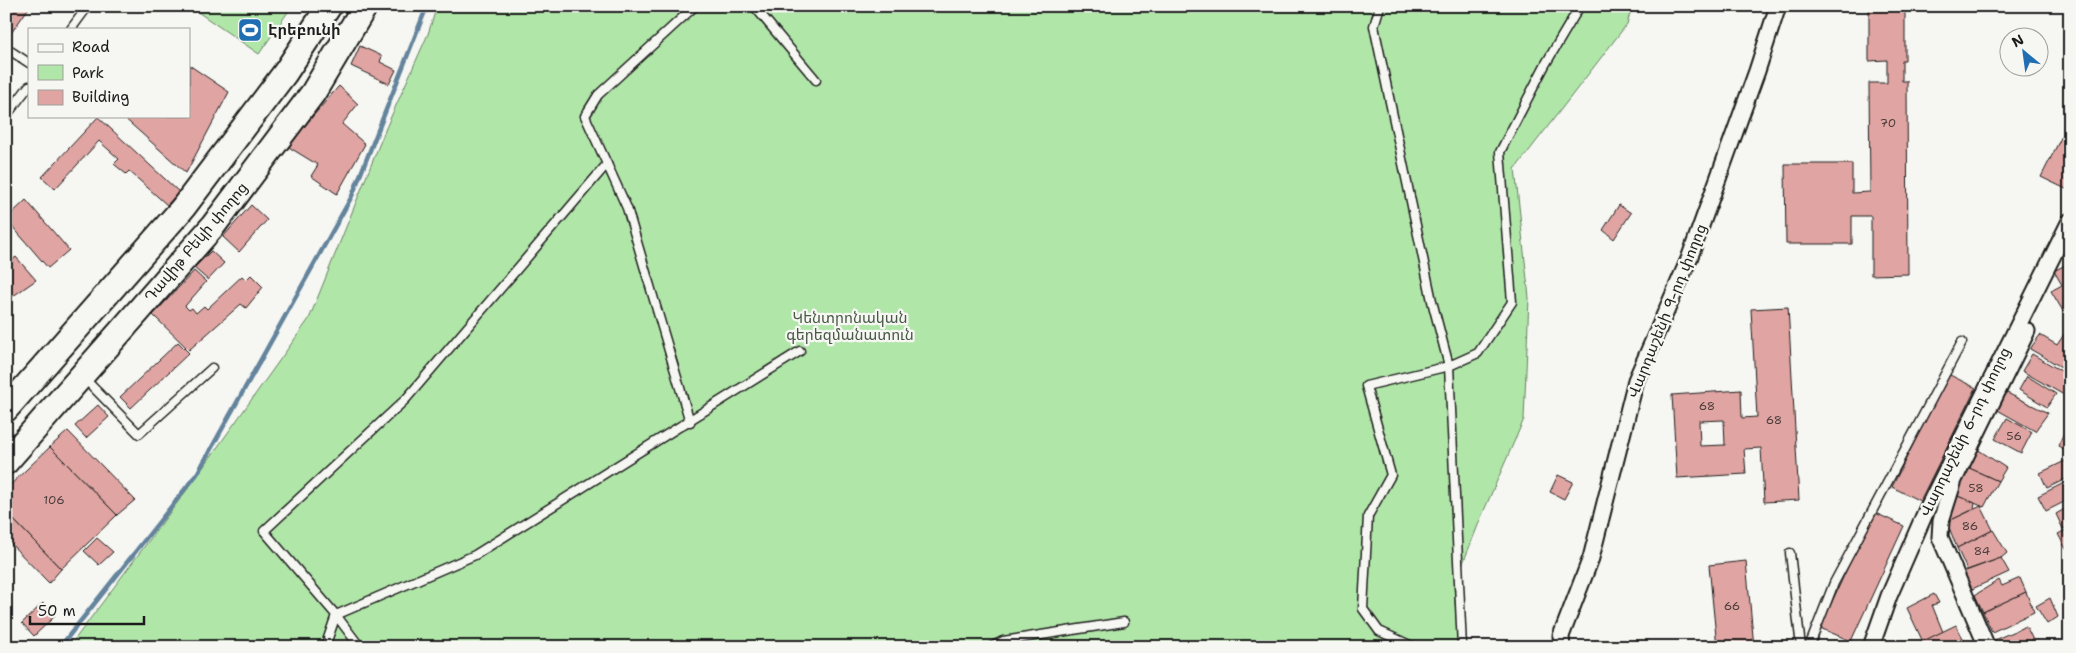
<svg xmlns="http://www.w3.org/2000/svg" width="2076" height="653" viewBox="0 0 2076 653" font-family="'Shantell Sans','Noto Sans Armenian',sans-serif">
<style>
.green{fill:#b1e6a9;stroke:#668162}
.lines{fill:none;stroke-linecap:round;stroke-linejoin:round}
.stream{stroke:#63849c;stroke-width:4.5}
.building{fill:#e0a5a2;stroke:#1c1c1c;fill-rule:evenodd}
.service-casing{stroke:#1c1c1c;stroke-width:11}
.minor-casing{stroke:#1c1c1c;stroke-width:19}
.primary-casing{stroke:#1c1c1c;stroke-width:28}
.service{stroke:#f6f6f2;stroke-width:8}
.minor{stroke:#f6f6f2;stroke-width:15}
.primary{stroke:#f6f6f2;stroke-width:24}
.labels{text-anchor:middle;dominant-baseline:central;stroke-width:4.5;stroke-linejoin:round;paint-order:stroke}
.number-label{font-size:12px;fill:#4d3e3e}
.poi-label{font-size:15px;font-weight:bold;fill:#1c1c1c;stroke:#f6f6f2;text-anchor:start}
.street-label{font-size:15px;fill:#1c1c1c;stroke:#f6f6f2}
.park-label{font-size:15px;fill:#495946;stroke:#f6f6f2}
</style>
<rect width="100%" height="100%" fill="#f6f6f2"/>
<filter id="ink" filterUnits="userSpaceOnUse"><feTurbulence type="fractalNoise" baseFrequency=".02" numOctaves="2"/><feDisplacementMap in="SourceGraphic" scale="10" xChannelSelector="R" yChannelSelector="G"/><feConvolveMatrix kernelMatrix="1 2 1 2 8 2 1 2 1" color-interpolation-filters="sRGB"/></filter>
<g filter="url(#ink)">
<g class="green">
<polygon points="189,6 292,6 259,54"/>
<polygon points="437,6 1632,6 1627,24 1515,169 1529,298 1524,419 1482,515 1454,586 1458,647 69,647 192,483 309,319 386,128 428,34"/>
</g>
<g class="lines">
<polyline class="stream" points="60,647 197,474 352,196 427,6"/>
</g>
<g class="building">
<polygon points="6,6 30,6 7,39 6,38"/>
<polygon points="1869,6 1905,6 1905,60 1902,60 1902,81 1907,81 1908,274 1871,275 1871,216 1852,216 1852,244 1786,244 1785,164 1852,164 1852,193 1870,192 1869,83 1887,83 1887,60 1869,61"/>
<polygon points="360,46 382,56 380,62 396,70 389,84 351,66"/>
<polygon points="189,65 229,92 186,173 122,116 189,116"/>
<polygon points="339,86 358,104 342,124 365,144 337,194 311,176 318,165 287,146"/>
<polygon points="98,117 179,192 167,205 129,171 126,174 114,164 119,159 99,141 55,189 42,177"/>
<polygon points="2070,120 2070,191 2041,177"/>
<polygon points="26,200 69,250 48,268 6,219"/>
<polygon points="251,205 267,220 239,252 223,237"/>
<polygon points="1619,205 1631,213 1614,239 1603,230"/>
<polygon points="211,251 224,263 208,280 194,268"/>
<polygon points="16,257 36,280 6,301 6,265"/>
<polygon points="2067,264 2070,268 2070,314 2066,316 2051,291 2062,285 2054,271"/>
<polygon points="194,271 206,282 185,306 189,310 192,308 196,313 204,306 207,309 242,276 246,280 251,275 263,287 246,308 241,304 189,350 153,315"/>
<path d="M1788,307L1799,500L1764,502L1761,448L1744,449L1746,474L1677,478L1672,395L1741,390L1742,418L1757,417L1751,309ZM1724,420L1725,445L1700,446L1699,421Z"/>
<polygon points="2065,333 2070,336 2070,372 2030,349 2040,335 2057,345"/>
<polygon points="178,342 189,353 131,408 120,397"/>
<polygon points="2032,354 2070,376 2070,387 2064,395 2022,371"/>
<polygon points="1948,374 1976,388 1920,501 1892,487"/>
<polygon points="2027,376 2056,394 2047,407 2019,390"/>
<polygon points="2003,391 2048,413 2035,431 1994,408"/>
<polygon points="98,405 109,417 86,438 75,426"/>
<polygon points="2007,418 2032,432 2021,453 1995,439"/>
<polygon points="2066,428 2070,429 2070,452 2058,446"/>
<polygon points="68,431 135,500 117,515 50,447"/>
<polygon points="50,447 117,515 61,569 6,512 6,489"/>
<polygon points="1977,449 2006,468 1998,481 1967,467"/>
<polygon points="2067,460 2070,465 2070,477 2047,488 2040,473"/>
<polygon points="1967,467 1998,481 1984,507 1955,495"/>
<polygon points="1558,475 1573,482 1564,499 1550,492"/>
<polygon points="2070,480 2070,499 2046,511 2038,496"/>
<polygon points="1955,495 1975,503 1974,509 1947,522"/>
<polygon points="1981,506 1993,530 1957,548 1947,522"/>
<polygon points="2070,506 2070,526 2063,529 2056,514"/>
<polygon points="6,512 61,569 49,583 6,539"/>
<polygon points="1873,512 1904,526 1851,641 1820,628"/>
<polygon points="2070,528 2070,547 2066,549 2058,534"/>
<polygon points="1993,530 2007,553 2001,558 1967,570 1957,548"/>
<polygon points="97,538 113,552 99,565 84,551"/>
<polygon points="2001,558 2009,572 1972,589 1963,572"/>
<polygon points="1746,561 1754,647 1717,647 1709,565"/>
<polygon points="2020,578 2026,592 1983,612 1975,595 1999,580 2002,586"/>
<polygon points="2026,592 2034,612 1992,632 1983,612"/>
<polygon points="1934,594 1939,603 1932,605 1943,632 1923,642 1907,608"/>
<polygon points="2050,598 2058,617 2047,624 2036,606"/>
<polygon points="43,603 55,616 34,636 22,623"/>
<polygon points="1956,625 1965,642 1954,647 1916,647 1915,645"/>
<polygon points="2026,626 2033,640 2021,647 1995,647 1992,641"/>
</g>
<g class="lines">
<defs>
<g id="service">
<polyline points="754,6 816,80"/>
<polyline points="1380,6 1374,26 1432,301 1449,366 1462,647"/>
<polyline points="71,29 88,6"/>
<polyline points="6,48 29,63"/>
<polyline points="6,116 29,86"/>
<polyline points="607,164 627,208 690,422"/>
<polyline points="83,377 139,434 212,368"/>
<polyline points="1790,553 1801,647"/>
<polyline points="325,647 336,615 264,531 406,399 607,164 585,116 598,95 695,6"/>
<polyline points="360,647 336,615 475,555 800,351"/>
<polyline points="991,647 1003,641 1124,622"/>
<polyline points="1414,647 1379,631 1363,609 1368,516 1391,475 1366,386 1449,366 1478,353 1512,302 1500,152 1545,65 1580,6"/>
<polyline points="1809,647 1834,583 1962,342"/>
</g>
<g id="minor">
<polyline points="1562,647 1561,636 1591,558 1636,380 1689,259 1757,71 1778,6"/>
<polyline points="1871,647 1889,596 1926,511 2070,221"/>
<polyline points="1987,647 1940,537 1941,521 1954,480 2027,331"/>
</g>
<g id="primary">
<polyline points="6,409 182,209 285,73 329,6"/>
<polyline points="6,462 213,226 313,93 365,6"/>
</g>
</defs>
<use href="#service" class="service-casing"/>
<use href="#minor" class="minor-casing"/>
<use href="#primary" class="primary-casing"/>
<use href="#service" class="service"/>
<use href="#minor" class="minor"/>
<use href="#primary" class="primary"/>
</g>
</g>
<defs>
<symbol id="stadium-square" viewBox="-11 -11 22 22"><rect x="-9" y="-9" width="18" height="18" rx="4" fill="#1f6fb2" stroke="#f6f6f2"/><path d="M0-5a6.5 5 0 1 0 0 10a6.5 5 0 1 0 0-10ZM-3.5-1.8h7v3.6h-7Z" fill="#fff"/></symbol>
</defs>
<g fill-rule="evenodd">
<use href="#stadium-square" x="236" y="16" width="28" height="28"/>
</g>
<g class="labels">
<g class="number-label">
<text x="1888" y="123">70</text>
<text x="1707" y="406">68</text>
<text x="1774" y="420">68</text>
<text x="2014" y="436">56</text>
<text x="1976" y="488">58</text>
<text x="54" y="500">106</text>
<text x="1970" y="526">86</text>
<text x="1982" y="551">84</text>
<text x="1732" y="606">66</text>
</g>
<g class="poi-label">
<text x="268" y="30">Էրեբունի</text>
</g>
<g class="street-label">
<text transform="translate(196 242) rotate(-50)">Դավիթ Բեկի փողոց</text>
<text transform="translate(1667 311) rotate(-68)">Վարդաշենի 9-րդ փողոց</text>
<text transform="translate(1965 432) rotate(-64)">Վարդաշենի 6-րդ փողոց</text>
</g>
<g class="park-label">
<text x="850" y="318">Կենտրոնական<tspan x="850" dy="17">գերեզմանատուն</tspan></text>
</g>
</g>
<rect width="2076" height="653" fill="none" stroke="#f6f6f2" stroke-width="25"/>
<rect x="12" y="12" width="2051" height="628" fill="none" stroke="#1c1c1c" stroke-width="2" filter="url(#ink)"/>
<rect x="28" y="28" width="162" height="90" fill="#f6f6f2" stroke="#9f9f9c"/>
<rect x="38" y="44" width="25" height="8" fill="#f6f6f2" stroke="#9f9f9c"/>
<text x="72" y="52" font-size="15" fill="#1c1c1c">Road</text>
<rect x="38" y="65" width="25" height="15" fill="#b1e6a9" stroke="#9f9f9c"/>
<text x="72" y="78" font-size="15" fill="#1c1c1c">Park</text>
<rect x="38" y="90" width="25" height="15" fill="#e0a5a2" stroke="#9f9f9c"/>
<text x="72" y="102" font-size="15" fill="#1c1c1c">Building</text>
<g transform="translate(2024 52) rotate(331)"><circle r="24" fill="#f6f6f2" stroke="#9f9f9c"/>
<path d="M0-4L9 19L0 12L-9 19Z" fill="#1f6fb2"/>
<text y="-8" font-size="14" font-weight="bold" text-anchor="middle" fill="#1c1c1c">N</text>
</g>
<path d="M30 616v8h114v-8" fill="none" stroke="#1c1c1c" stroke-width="2.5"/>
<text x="38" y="616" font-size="15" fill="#1c1c1c" stroke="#f6f6f2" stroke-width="4" paint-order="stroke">50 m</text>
</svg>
